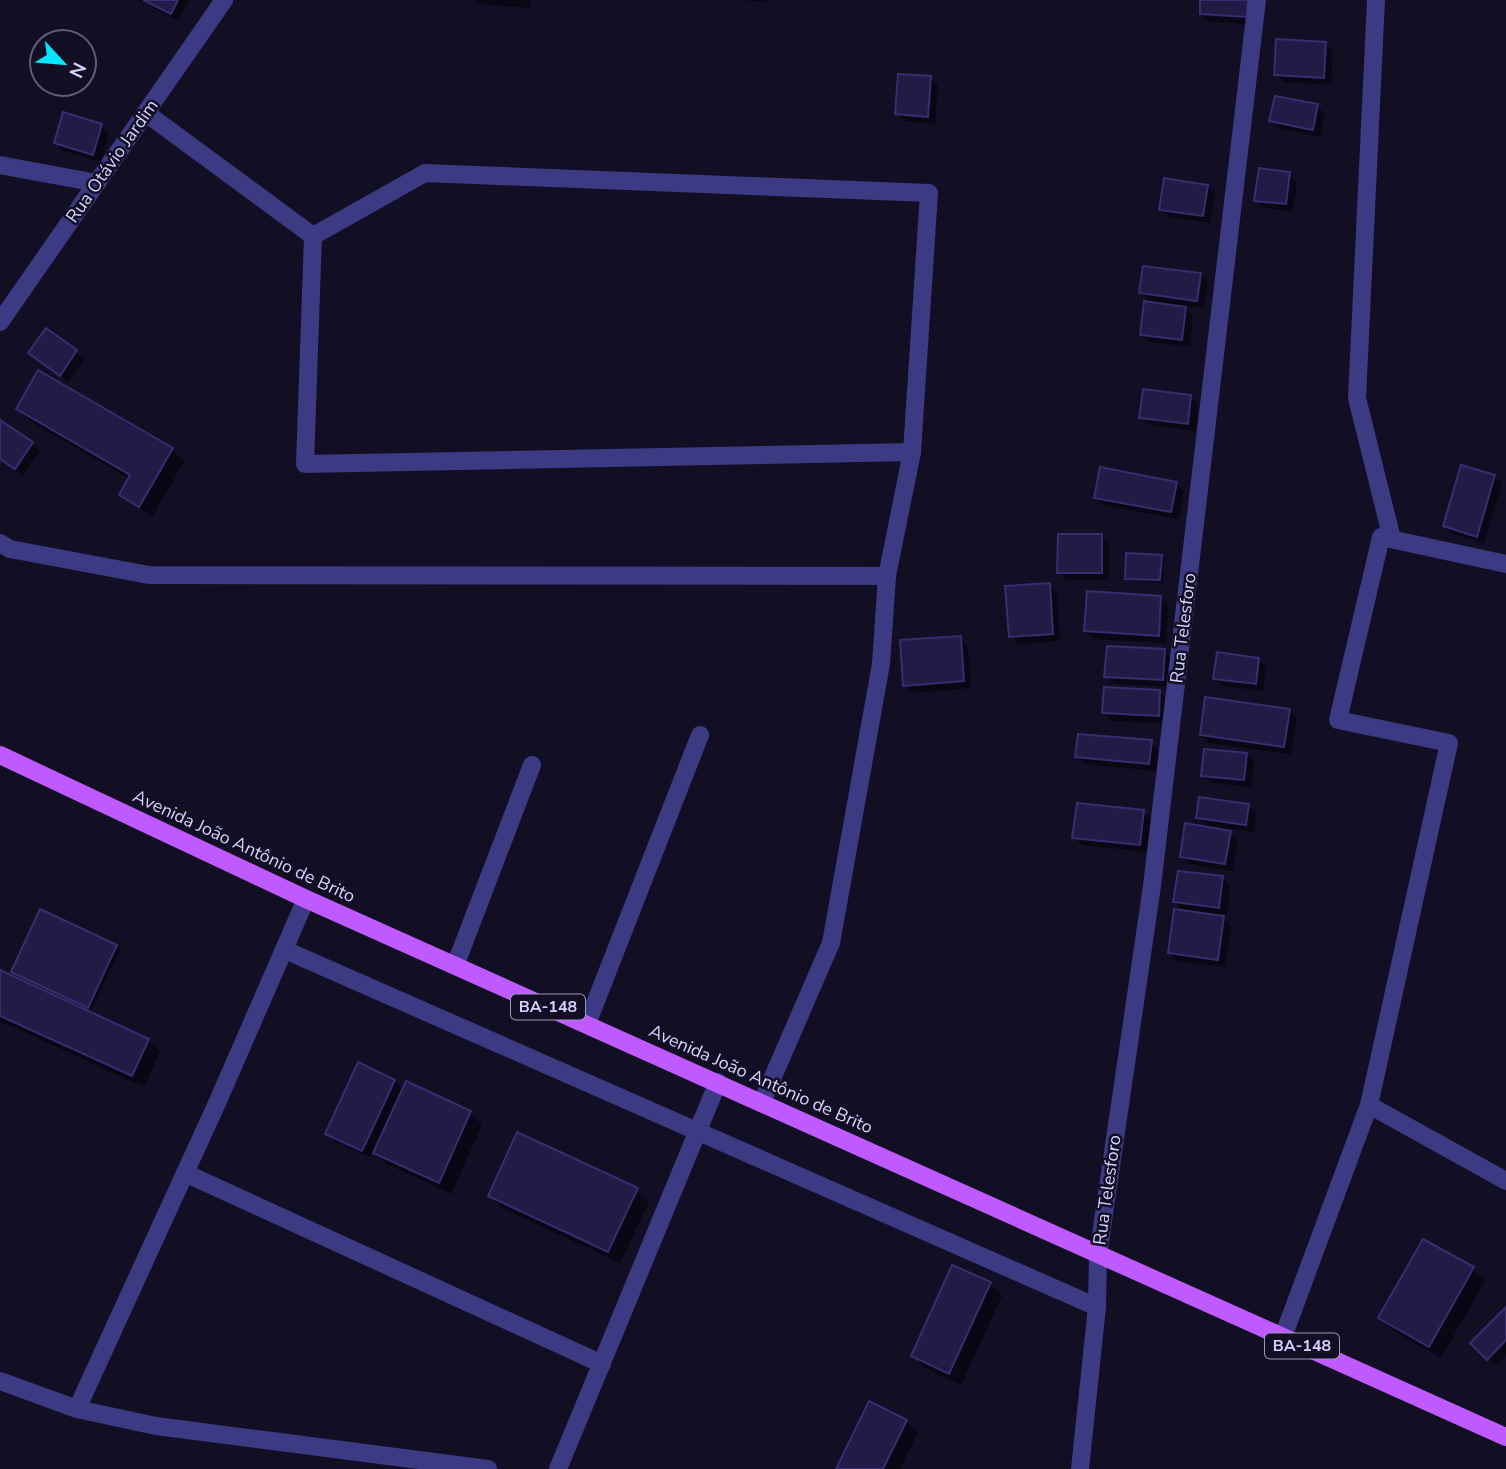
<svg xmlns="http://www.w3.org/2000/svg" width="1506" height="1469" viewBox="0 0 1506 1469" font-family="'Nunito Sans',sans-serif">
<style>
.shadow{fill:#0007}
.building{fill:#221b45;stroke:#392d71;stroke-width:2}
.lines{fill:none;stroke-linecap:round;stroke-linejoin:round}
.minor{stroke:#3b3a83;stroke-width:18}
.major{stroke:#be5afe;stroke-width:18}
.labels{text-anchor:middle;dominant-baseline:central;stroke-width:5;stroke-linejoin:round;paint-order:stroke}
.shield{fill:#120e24;stroke:#9b97bd;stroke-width:2}
.shield-label{font-size:16px;font-weight:bold;fill:#d6d2ff}
.street-label{font-size:18px;fill:#d6d2ff;stroke:#120e24}
</style>
<rect width="100%" height="100%" fill="#120e24"/>
<g class="shadow">
<polygon points="139,0 189,0 179,21"/>
<polygon points="475,0 531,0 530,8 479,4"/>
<polygon points="737,0 768,0 768,2"/>
<polygon points="1202,0 1256,0 1254,24 1209,22 1201,14"/>
<polygon points="1325,44 1333,51 1331,85 1284,82 1276,74"/>
<polygon points="930,78 938,86 935,124 905,121 897,113"/>
<polygon points="1317,106 1325,114 1320,137 1279,128 1271,121"/>
<polygon points="101,126 109,134 101,162 63,151 56,143"/>
<polygon points="1289,174 1297,182 1293,211 1264,208 1256,200"/>
<polygon points="1207,187 1215,194 1210,223 1169,217 1161,209"/>
<polygon points="1200,274 1208,282 1204,308 1182,305 1193,316 1190,347 1150,342 1142,335 1153,304 1141,293"/>
<polygon points="46,330 84,359 68,382 30,353"/>
<polygon points="1191,397 1198,405 1195,431 1149,425 1141,417"/>
<polygon points="18,409 172,450 184,462 152,517 121,495 130,479 30,421"/>
<polygon points="0,422 40,451 23,476 0,460"/>
<polygon points="1494,476 1502,484 1484,543 1452,534 1445,526"/>
<polygon points="1176,483 1184,491 1179,519 1103,505 1095,497"/>
<polygon points="1101,535 1109,543 1109,580 1067,580 1059,572"/>
<polygon points="1161,557 1164,560 1163,583 1130,581 1127,578"/>
<polygon points="1049,584 1057,592 1060,641 1018,644 1010,636"/>
<polygon points="1161,598 1168,605 1166,643 1094,639 1086,631"/>
<polygon points="960,638 968,646 971,688 912,693 905,685"/>
<polygon points="1164,651 1172,659 1170,687 1114,684 1106,676"/>
<polygon points="1258,659 1266,667 1263,691 1223,686 1215,678"/>
<polygon points="1159,691 1167,699 1166,723 1112,721 1104,713"/>
<polygon points="1289,710 1297,718 1291,754 1209,743 1201,735"/>
<polygon points="1151,742 1159,750 1157,771 1085,764 1077,757"/>
<polygon points="1246,754 1254,762 1251,787 1211,783 1203,776"/>
<polygon points="1248,805 1256,813 1254,832 1210,826 1210,829 1198,817"/>
<polygon points="1143,812 1151,820 1147,852 1082,845 1074,837"/>
<polygon points="1230,832 1238,840 1233,871 1190,864 1182,857"/>
<polygon points="1222,878 1230,886 1227,915 1220,914 1231,926 1225,967 1177,961 1169,953 1186,913 1175,902"/>
<polygon points="116,946 120,949 92,1010 13,972"/>
<polygon points="0,972 148,1040 160,1052 144,1087 0,1021"/>
<polygon points="394,1081 403,1090 406,1083 470,1113 482,1125 451,1194 387,1164 373,1151 370,1157 335,1142 327,1134"/>
<polygon points="637,1190 649,1202 620,1263 502,1208 490,1196"/>
<polygon points="1473,1269 1485,1281 1441,1358 1392,1330 1380,1318"/>
<polygon points="990,1284 1002,1296 961,1385 925,1368 913,1356"/>
<polygon points="1506,1309 1506,1355 1496,1366 1473,1343"/>
<polygon points="906,1421 918,1433 900,1469 838,1469"/>
</g>
<g class="building">
<polygon points="143,0 178,0 171,14"/>
<polygon points="1200,0 1248,0 1247,17 1200,14"/>
<polygon points="1276,39 1326,42 1324,78 1274,75"/>
<polygon points="898,74 931,76 928,117 895,114"/>
<polygon points="1275,96 1318,104 1313,130 1269,121"/>
<polygon points="63,112 102,124 93,155 54,143"/>
<polygon points="1259,168 1290,172 1286,204 1254,201"/>
<polygon points="1164,178 1208,185 1203,216 1159,210"/>
<polygon points="1143,266 1201,273 1197,301 1139,293"/>
<polygon points="1144,301 1186,307 1182,340 1140,335"/>
<polygon points="46,328 77,350 60,376 28,353"/>
<polygon points="38,370 173,448 139,507 119,495 130,475 16,409"/>
<polygon points="1143,389 1191,395 1188,424 1139,418"/>
<polygon points="0,420 33,442 15,469 0,459"/>
<polygon points="1461,465 1495,475 1477,537 1443,526"/>
<polygon points="1100,467 1177,482 1171,512 1094,498"/>
<polygon points="1058,534 1102,534 1102,573 1057,573"/>
<polygon points="1126,553 1162,555 1160,580 1125,579"/>
<polygon points="1050,583 1053,634 1009,637 1005,586"/>
<polygon points="1087,591 1161,596 1159,636 1084,631"/>
<polygon points="961,636 964,681 903,686 900,640"/>
<polygon points="1107,646 1165,649 1163,680 1104,677"/>
<polygon points="1217,652 1259,658 1256,684 1213,679"/>
<polygon points="1104,687 1160,690 1159,716 1102,713"/>
<polygon points="1205,697 1290,709 1284,747 1200,735"/>
<polygon points="1078,734 1152,740 1149,764 1075,757"/>
<polygon points="1204,749 1247,753 1244,780 1201,776"/>
<polygon points="1199,797 1249,804 1246,825 1196,818"/>
<polygon points="1077,803 1144,810 1140,845 1072,838"/>
<polygon points="1185,823 1231,831 1225,864 1180,857"/>
<polygon points="1178,871 1223,876 1219,908 1173,902"/>
<polygon points="40,909 117,945 88,1008 11,972"/>
<polygon points="1174,909 1224,916 1218,960 1168,953"/>
<polygon points="0,970 149,1039 132,1076 0,1016"/>
<polygon points="358,1062 395,1080 362,1151 325,1134"/>
<polygon points="406,1081 471,1111 439,1183 373,1153"/>
<polygon points="517,1132 638,1188 608,1252 488,1196"/>
<polygon points="1423,1239 1474,1267 1429,1347 1378,1318"/>
<polygon points="952,1265 991,1282 949,1374 911,1356"/>
<polygon points="1506,1307 1506,1340 1487,1360 1470,1343"/>
<polygon points="869,1401 907,1420 883,1469 836,1469"/>
</g>
<g class="lines">
<g class="minor">
<polyline points="1376,0 1357,398 1392,539"/>
<polyline points="146,113 313,236 305,464 912,452 929,193 425,173 313,236"/>
<polyline points="0,165 97,183"/>
<polyline points="0,322 224,0"/>
<polyline points="0,543 10,549 149,575 887,576"/>
<polyline points="285,950 1097,1307"/>
<polyline points="455,966 532,765"/>
<polyline points="587,1024 700,735"/>
<polyline points="762,1102 831,943 881,664 887,576 912,452"/>
<polyline points="1369,1105 1506,1181"/>
<polyline points="185,1173 602,1364"/>
<polyline points="1283,1337 1369,1105 1449,743 1338,720 1381,537 1506,564"/>
<polyline points="0,1381 77,1409 156,1426 488,1469"/>
<polyline points="77,1409 218,1101 306,899"/>
<polyline points="558,1469 718,1082"/>
<polyline points="1080,1469 1097,1307 1098,1255 1152,886 1257,0"/>
</g>
<polyline class="major" points="0,755 306,899 1506,1437"/>
</g>
<g class="labels">
<g class="shield">
<rect x="511" y="994.5" width="74" height="25" rx="5"/>
<rect x="1265" y="1333.5" width="74" height="25" rx="5"/>
</g>
<g class="shield-label">
<text x="548" y="1007">BA-148</text>
<text x="1302" y="1346">BA-148</text>
</g>
<g class="street-label">
<text transform="translate(112 161) rotate(-55)">Rua Otávio Jardim</text>
<text transform="translate(1183 628) rotate(-83)">Rua Telesforo</text>
<text transform="translate(244 846) rotate(25)">Avenida João Antônio de Brito</text>
<text transform="translate(761 1079) rotate(24)">Avenida João Antônio de Brito</text>
<text transform="translate(1107 1190) rotate(-82)">Rua Telesforo</text>
</g>
</g>
<g transform="translate(63 63) rotate(116)"><circle r="33" fill="#120e24" stroke="#605c7c" stroke-width="2"/>
<path d="M0-5L12 26L0 18L-12 26Z" fill="#02e6fa"/>
<text y="-10" font-size="19" font-weight="bold" text-anchor="middle" fill="#d6d2ff">N</text>
</g>
</svg>
